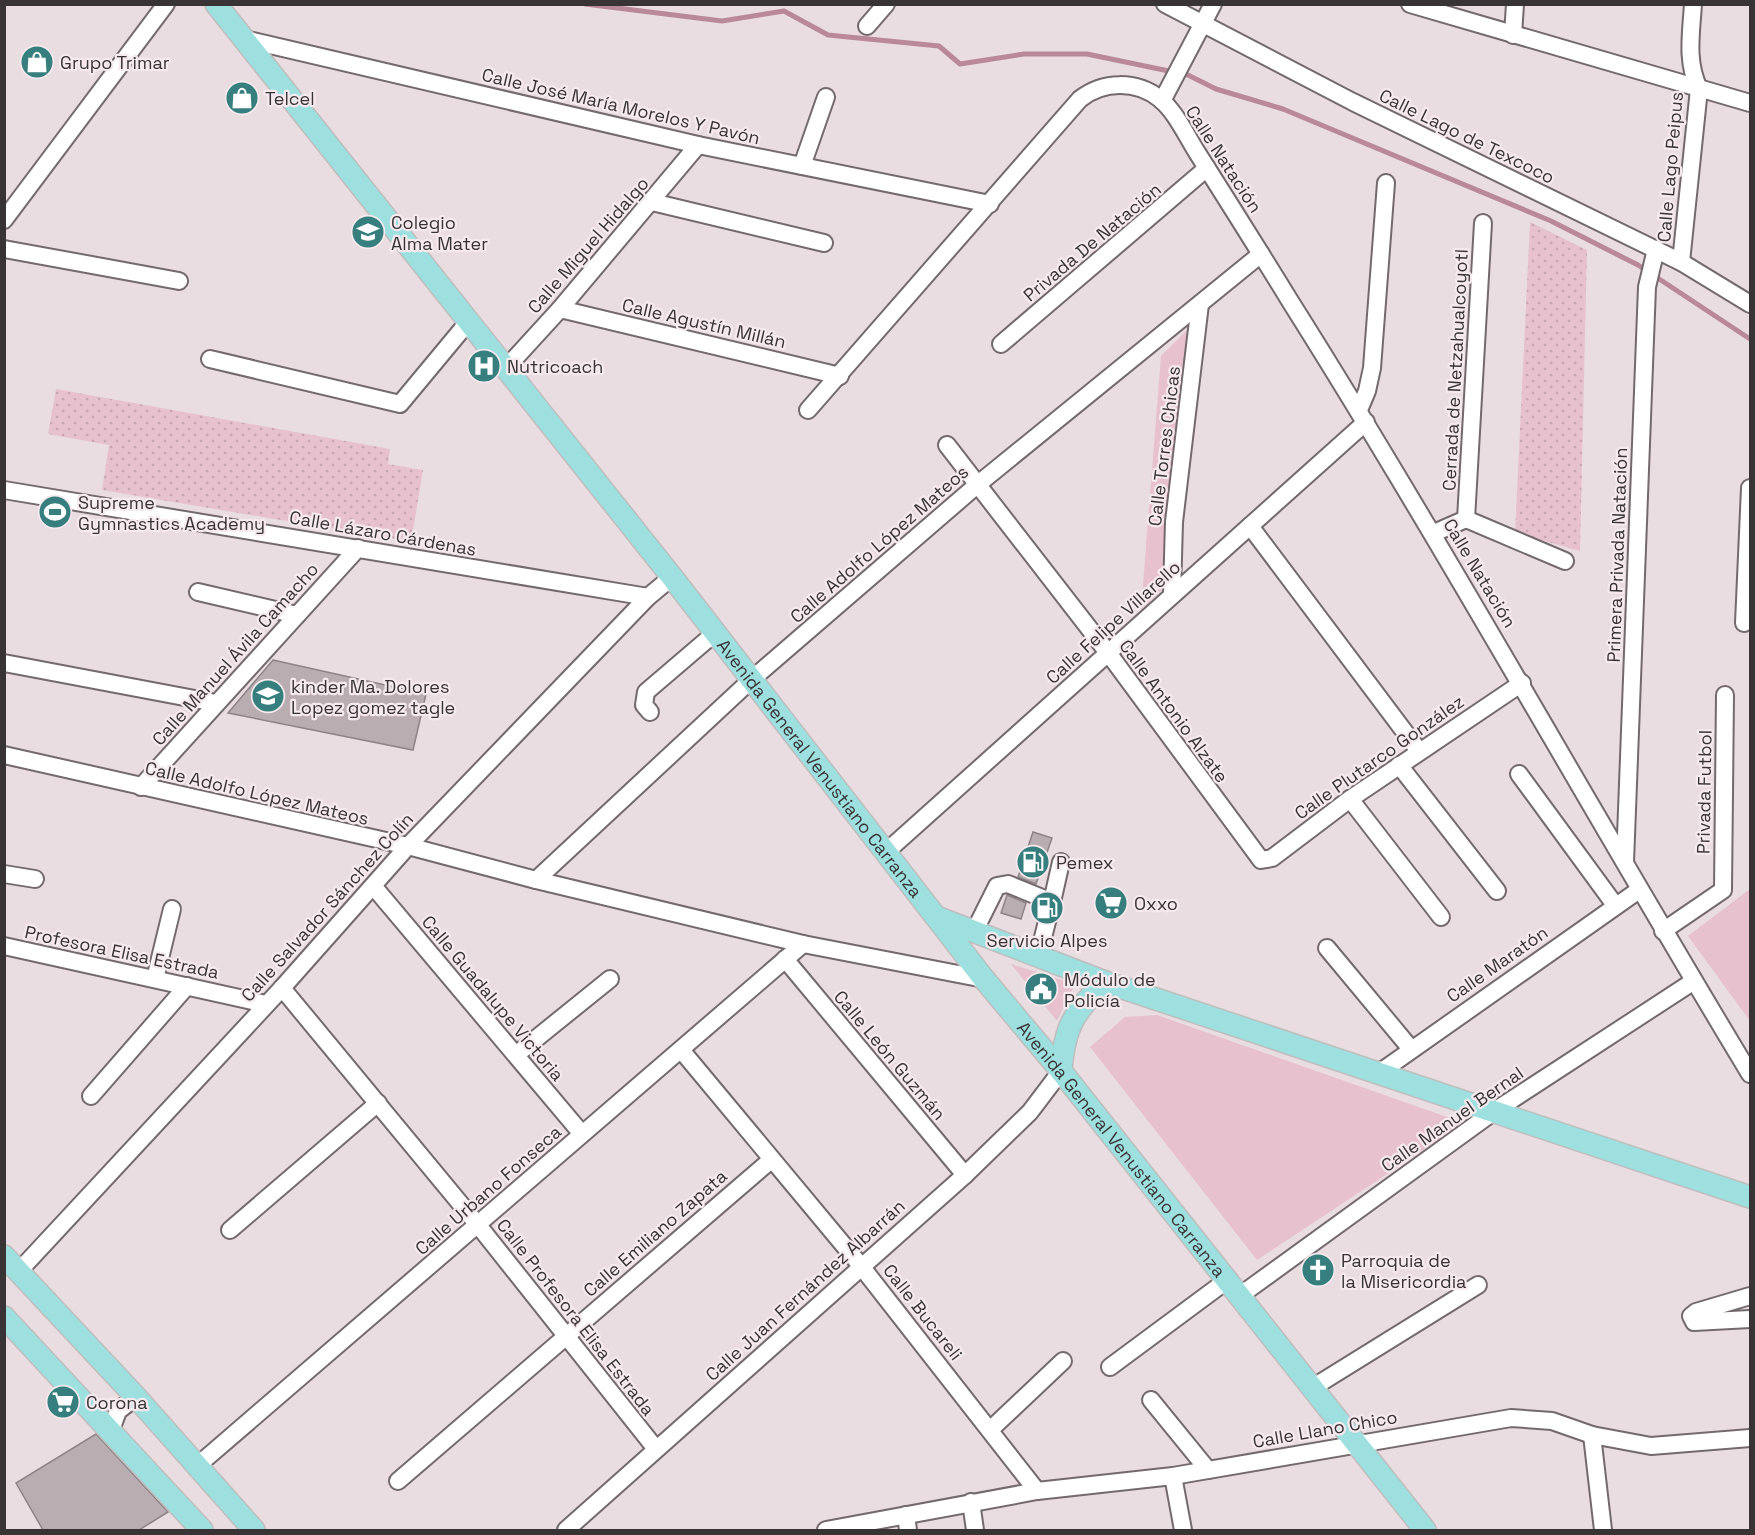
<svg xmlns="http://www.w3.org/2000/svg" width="1755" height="1535" viewBox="0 0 1755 1535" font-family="'Space Grotesk',sans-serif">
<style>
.grass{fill:url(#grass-dots)}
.park{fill:#e7c2ce}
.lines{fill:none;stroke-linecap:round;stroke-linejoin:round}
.stream{stroke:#b98899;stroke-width:5}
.building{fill:#b9adb1;stroke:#8e8386;stroke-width:1.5}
.minor-casing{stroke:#74696d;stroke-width:20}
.major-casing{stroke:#bfbebe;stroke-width:24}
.minor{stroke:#fff;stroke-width:16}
.major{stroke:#9de0df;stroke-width:21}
.labels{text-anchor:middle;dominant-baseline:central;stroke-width:4.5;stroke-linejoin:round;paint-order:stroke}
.poi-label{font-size:18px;fill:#383435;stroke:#f6eaee;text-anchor:start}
.street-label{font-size:18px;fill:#383435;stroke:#f6eaee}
</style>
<defs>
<pattern id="grass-dots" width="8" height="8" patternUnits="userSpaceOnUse" patternTransform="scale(1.5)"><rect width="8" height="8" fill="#e7c2ce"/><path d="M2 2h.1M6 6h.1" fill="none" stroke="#c7a7b2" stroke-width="1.8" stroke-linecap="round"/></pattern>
</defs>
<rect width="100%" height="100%" fill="#e9dde1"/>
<g class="grass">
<polygon points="1530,222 1587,250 1580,551 1515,533"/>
<polygon points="56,389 390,449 388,464 423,470 411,542 102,490 109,445 48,434"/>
</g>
<g class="park">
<polygon points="1187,330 1163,589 1141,610 1161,356"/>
<polygon points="1750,889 1750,1021 1688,936"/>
<polygon points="1011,964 1075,984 1057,1021"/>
<polygon points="1157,1015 1464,1123 1257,1260 1090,1047 1125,1017"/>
</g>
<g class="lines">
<polyline class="stream" points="585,4 722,21 784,11 828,35 939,46 960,64 1024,54 1087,54 1188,75 1216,89 1283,109 1551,221 1638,265 1750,339"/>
</g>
<g class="building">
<polygon points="273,660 426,694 413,750 228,713"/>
<polygon points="1033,832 1052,838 1036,884 1018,877"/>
<polygon points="1007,895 1026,903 1021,919 1001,913"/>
<polygon points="1036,978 1054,989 1040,1001 1028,990"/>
<polygon points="96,1434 168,1512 139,1530 43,1530 16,1483"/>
</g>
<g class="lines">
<defs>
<g id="minor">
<polyline points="1165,4 1353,102 1681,262 1750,304"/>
<polyline points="1410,4 1750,103"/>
<polyline points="867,26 886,4"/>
<polyline points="1513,35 1515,4"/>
<polyline points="244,39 698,145 990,204"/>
<polyline points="1162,101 1213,4"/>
<polyline points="802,166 826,97"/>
<polyline points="652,202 824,243"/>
<polyline points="4,220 166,4"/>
<polyline points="4,249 179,281"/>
<path d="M1681,262L1699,89C1686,61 1691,35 1693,4"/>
<polyline points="560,309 840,376"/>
<polyline points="1001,344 1207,168"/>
<polyline points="210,359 400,404 469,321"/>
<polyline points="506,368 560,309 698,145"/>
<path d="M808,410L1080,99C1103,81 1136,80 1160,99C1176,112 1187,137 1198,154C1229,203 1260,252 1290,301C1450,555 1595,818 1750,1074"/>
<polyline points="1359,410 1367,391 1372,368 1386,183"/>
<polyline points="947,445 1109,654 1261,860 1272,858 1350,799 1522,683"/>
<polyline points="4,490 648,597"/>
<polyline points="1466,519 1565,561"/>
<polyline points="1250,526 1419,751"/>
<polyline points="1434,533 1466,519 1483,223"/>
<polyline points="198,592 297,615"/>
<polyline points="1172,593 1174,522 1200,304"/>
<polyline points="1744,623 1750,488"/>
<polyline points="4,663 216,703"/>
<polyline points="650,712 644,705 646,692 715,633"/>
<polyline points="4,755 408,846 536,880 803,944 984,979"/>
<polyline points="1399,765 1497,891"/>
<polyline points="1519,774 1615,905"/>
<polyline points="141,787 358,548"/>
<polyline points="1350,799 1441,917"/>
<polyline points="886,852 1366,422"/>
<polyline points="1625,862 1647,287 1656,249"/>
<polyline points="4,874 35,879"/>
<polyline points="536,880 751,680 977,485 1261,254"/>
<polyline points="374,887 582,1134"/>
<polyline points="1052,902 1061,862"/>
<polyline points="1663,931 1723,890 1725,695"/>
<polyline points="974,932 997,886 1008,884 1052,902 1038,957"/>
<polyline points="4,946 266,1004"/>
<polyline points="1327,948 1411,1049"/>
<polyline points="785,959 965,1175"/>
<polyline points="155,979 172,909"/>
<polyline points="282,988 478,1225 656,1449"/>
<polyline points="682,1051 861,1266 1037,1491"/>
<polyline points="517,1054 610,979"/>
<polyline points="1379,1073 1639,890"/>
<polyline points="91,1096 187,986"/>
<polyline points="230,1230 378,1103"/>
<polyline points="19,1271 282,988 408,846 648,597 672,577"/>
<polyline points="1750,1296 1696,1312 1691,1316 1694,1322 1750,1319"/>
<polyline points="1238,1297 1496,1110 1694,981"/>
<polyline points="1110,1367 1226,1281"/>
<polyline points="1312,1388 1478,1285"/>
<polyline points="1151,1400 1208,1470"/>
<polyline points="111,1430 118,1411 136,1397"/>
<polyline points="990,1430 1063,1361"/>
<polyline points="1592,1435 1603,1530"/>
<polyline points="197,1466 803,944"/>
<polyline points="1173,1476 1183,1530"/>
<polyline points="398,1481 771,1160"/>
<polyline points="971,1502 975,1530"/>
<polyline points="906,1515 908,1530"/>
<polyline points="566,1530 965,1175 1030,1112 1061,1071"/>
<polyline points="826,1530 1037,1491 1173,1476 1511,1418 1552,1421 1592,1435 1651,1446 1750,1438"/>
</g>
<g id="major">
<path id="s1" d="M216,4L672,577L984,979L1061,1071L1425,1530"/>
<polyline points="939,918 1105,982 1750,1197"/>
<path d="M1061,1071C1064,1028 1074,1011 1105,982"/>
<polyline points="4,1256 136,1397 254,1530"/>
<polyline points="4,1317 202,1530"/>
</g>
</defs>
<use href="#minor" class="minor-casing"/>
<use href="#major" class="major-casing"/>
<use href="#minor" class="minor"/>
<use href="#major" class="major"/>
</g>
<defs>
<symbol id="shop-disc" viewBox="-11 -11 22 22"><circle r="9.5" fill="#377f7e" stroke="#f6eaee"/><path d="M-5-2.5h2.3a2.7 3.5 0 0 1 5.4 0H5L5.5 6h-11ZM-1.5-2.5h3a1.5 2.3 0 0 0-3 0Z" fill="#fff"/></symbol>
<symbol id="school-disc" viewBox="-11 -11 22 22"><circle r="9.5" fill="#377f7e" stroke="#f6eaee"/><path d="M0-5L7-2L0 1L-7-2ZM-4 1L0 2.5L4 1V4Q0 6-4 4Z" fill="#fff"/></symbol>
<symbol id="hospital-disc" viewBox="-11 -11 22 22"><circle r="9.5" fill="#377f7e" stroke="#f6eaee"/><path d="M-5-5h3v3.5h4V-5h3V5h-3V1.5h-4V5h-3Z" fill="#fff"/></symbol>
<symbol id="stadium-disc" viewBox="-11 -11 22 22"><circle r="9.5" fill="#377f7e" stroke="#f6eaee"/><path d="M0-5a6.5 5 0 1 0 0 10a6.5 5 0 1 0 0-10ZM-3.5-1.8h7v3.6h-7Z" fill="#fff"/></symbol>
<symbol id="fuel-disc" viewBox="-11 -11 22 22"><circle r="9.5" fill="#377f7e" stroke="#f6eaee"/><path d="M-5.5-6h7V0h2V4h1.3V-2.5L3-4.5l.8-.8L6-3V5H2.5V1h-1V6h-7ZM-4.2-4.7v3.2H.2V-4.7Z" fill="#fff"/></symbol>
<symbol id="supermarket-disc" viewBox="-11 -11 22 22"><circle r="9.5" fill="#377f7e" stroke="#f6eaee"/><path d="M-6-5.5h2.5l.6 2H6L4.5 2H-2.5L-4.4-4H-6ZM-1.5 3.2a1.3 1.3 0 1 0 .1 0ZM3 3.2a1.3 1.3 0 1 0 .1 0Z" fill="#fff"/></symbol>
<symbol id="civic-disc" viewBox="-11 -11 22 22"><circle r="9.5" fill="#377f7e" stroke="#f6eaee"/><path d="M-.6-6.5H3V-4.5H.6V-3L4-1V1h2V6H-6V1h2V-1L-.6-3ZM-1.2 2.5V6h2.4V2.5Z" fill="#fff"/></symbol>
<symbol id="church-disc" viewBox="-11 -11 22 22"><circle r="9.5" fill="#377f7e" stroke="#f6eaee"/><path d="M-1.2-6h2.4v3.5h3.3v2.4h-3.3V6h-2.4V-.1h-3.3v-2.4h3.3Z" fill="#fff"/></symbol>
</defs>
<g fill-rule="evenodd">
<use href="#shop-disc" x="18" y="43" width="38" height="38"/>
<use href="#shop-disc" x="223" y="79" width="38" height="38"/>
<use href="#school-disc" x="349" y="213" width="38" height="38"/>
<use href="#hospital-disc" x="465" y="347" width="38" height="38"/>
<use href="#stadium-disc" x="36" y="493" width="38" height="38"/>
<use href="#school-disc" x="249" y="677" width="38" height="38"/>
<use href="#fuel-disc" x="1014" y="843" width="38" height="38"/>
<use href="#supermarket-disc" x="1092" y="884" width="38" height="38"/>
<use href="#fuel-disc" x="1028" y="889" width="38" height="38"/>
<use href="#civic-disc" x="1022" y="970" width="38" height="38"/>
<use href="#church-disc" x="1299" y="1251" width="38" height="38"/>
<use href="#supermarket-disc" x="44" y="1383" width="38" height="38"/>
</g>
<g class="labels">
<g class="poi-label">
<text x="60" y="62">Grupo Trimar</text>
<text x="265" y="98">Telcel</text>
<text x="391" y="222">Colegio<tspan x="391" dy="21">Alma Mater</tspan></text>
<text x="507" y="366">Nutricoach</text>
<text x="78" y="502">Supreme<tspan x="78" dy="21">Gymnastics Academy</tspan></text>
<text x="291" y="686">kinder Ma. Dolores<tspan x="291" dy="21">Lopez gomez tagle</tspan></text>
<text x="1056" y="862">Pemex</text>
<text x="1134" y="903">Oxxo</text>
<text x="1047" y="940" text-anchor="middle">Servicio Alpes</text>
<text x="1064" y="979">Módulo de<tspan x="1064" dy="21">Policía</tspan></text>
<text x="1341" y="1260">Parroquia de<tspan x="1341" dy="21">la Misericordia</tspan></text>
<text x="86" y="1402">Corona</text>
</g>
<g class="street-label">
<text transform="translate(621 106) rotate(13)">Calle José María Morelos Y Pavón</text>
<text transform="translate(1467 136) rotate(26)">Calle Lago de Texcoco</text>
<text transform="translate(1224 159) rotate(57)">Calle Natación</text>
<text transform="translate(1670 167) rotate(-85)">Calle Lago Peipus</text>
<text transform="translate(1092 242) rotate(-40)">Privada De Natación</text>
<text transform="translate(588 245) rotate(-49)">Calle Miguel Hidalgo</text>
<text transform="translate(704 323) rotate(13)">Calle Agustín Millán</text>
<text transform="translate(1455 370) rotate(-87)">Cerrada de Netzahualcoyotl</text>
<text transform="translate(1164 446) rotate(-83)">Calle Torres Chicas</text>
<text transform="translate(383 533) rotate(10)">Calle Lázaro Cárdenas</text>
<text transform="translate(879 544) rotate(-41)">Calle Adolfo López Mateos</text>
<text transform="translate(1617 555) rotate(-88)">Primera Privada Natación</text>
<text transform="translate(1480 573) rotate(59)">Calle Natación</text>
<text transform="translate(1113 622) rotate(-42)">Calle Felipe Villarello</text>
<text transform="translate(235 654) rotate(-48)">Calle Manuel Ávila Camacho</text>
<text transform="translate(1174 711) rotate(54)">Calle Antonio Alzate</text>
<text transform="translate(1379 757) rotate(-35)">Calle Plutarco González</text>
<text stroke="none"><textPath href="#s1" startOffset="974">Avenida General Venustiano Carranza</textPath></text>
<text transform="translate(1704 792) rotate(-89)">Privada Futbol</text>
<text transform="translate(257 793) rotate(13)">Calle Adolfo López Mateos</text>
<text transform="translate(327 907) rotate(-48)">Calle Salvador Sánchez Colín</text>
<text transform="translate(122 952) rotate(12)">Profesora Elisa Estrada</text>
<text transform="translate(1497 964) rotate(-35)">Calle Maratón</text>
<text transform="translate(493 998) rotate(50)">Calle Guadalupe Victoria</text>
<text transform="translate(890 1055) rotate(50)">Calle León Guzmán</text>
<text transform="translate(1452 1119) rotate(-35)">Calle Manuel Bernal</text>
<text stroke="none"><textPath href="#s1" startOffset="1460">Avenida General Venustiano Carranza</textPath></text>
<text transform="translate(488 1190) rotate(-41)">Calle Urbano Fonseca</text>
<text transform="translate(655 1233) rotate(-41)">Calle Emiliano Zapata</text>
<text transform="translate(805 1290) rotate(-42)">Calle Juan Fernández Albarrán</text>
<text transform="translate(923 1312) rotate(52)">Calle Bucareli</text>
<text transform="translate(576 1317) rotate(52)">Calle Profesora Elisa Estrada</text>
<text transform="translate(1325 1429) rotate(-10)">Calle Llano Chico</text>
</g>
</g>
<rect width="1755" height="1535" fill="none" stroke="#383435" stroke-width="12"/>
</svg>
